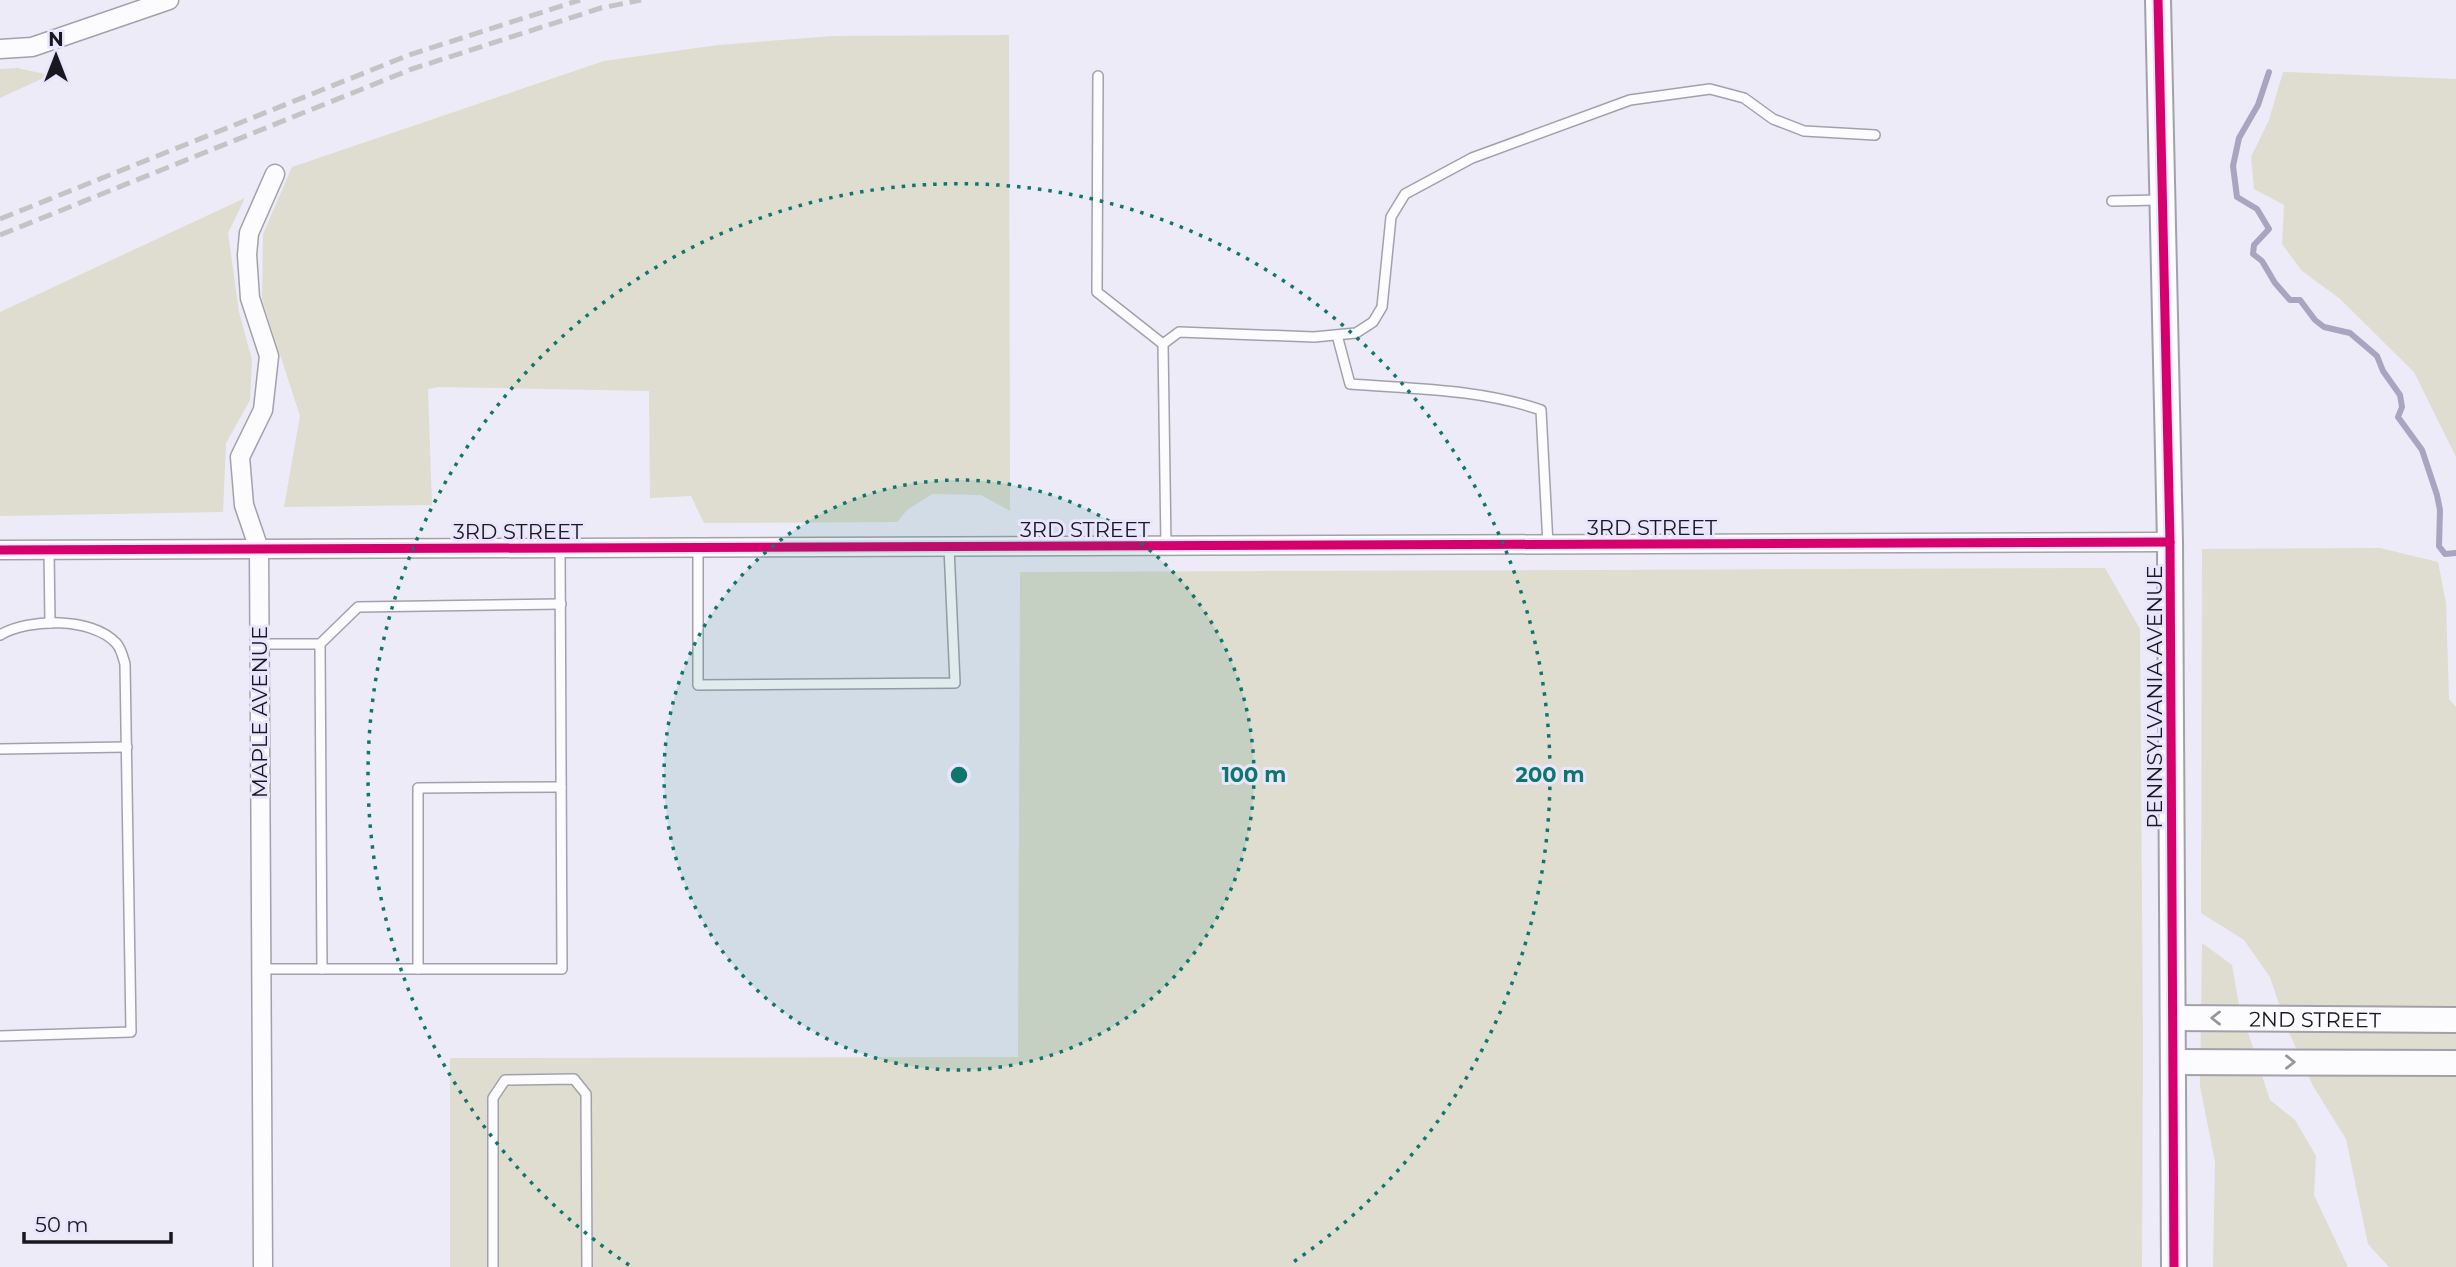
<svg xmlns="http://www.w3.org/2000/svg" width="2456" height="1267" viewBox="0 0 2456 1267" font-family="Montserrat,sans-serif">
<style>
.green{fill:#deddd0}
.lines{fill:none;stroke-linecap:round;stroke-linejoin:round}
.stream{stroke:#aaa4c0;stroke-width:6}
.lane-casing{stroke:#a2a1ab;stroke-width:12}
.street-casing{stroke:#a2a1ab;stroke-width:21}
.secondary-casing{stroke:#a2a1ab;stroke-width:28}
.lane{stroke:#fcfcfe;stroke-width:9}
.street{stroke:#fcfcfe;stroke-width:18}
.secondary{stroke:#fcfcfe;stroke-width:24}
.rail{stroke:#c4c4c7;stroke-width:5;stroke-dasharray:14 7;stroke-linecap:butt}
.cycleway-casing{stroke:#e9e5fd;stroke-width:13}
.cycleway{stroke:#d6006c;stroke-width:9}
.oneway{stroke:#96959a}
.ring{fill:none;stroke:#0f766e;stroke-width:3.5;stroke-dasharray:3.5 7}
.labels{text-anchor:middle;dominant-baseline:central;stroke-width:6;stroke-linejoin:round;paint-order:stroke}
.street-label{font-size:21px;fill:#191820;stroke:#e9e5fd}
.centre{fill:#0f766e;stroke:#e9e5fd;stroke-width:3.5}
.ring-label{font-size:21px;text-anchor:middle;font-weight:bold;fill:#0f766e;stroke:#e9e5fd;stroke-width:6;stroke-linejoin:round;paint-order:stroke}
</style>
<rect width="100%" height="100%" fill="#ecebf7"/>
<g class="green">
<polygon points="1009,35 1010,511 981,495 932,494 907,510 897,522 704,523 691,496 650,498 649,391 439,387 428,389 432,505 284,507 300,416 262,299 263,234 292,167 604,61 718,45 833,36"/>
<polygon points="17,68 50,75 0,98 0,69"/>
<polygon points="2283,72 2456,79 2456,457 2414,372 2339,298 2302,271 2282,244 2284,205 2254,189 2251,157 2269,120"/>
<polygon points="245,198 228,233 239,312 252,360 250,400 226,443 223,512 0,516 0,312"/>
<polygon points="2380,548 2438,562 2446,603 2449,699 2456,707 2456,1267 2389,1267 2368,1244 2346,1139 2313,1086 2287,1028 2270,977 2244,940 2201,913 2202,549"/>
<polygon points="2105,568 2140,629 2143,1044 2142,1267 450,1267 450,1058 1018,1057 1020,572"/>
<polygon points="2202,943 2232,965 2239,1005 2270,1100 2295,1120 2316,1156 2314,1195 2348,1267 2213,1267 2215,1162 2200,1086"/>
</g>
<g class="lines">
<polyline class="stream" points="2269,72 2258,105 2239,138 2233,166 2237,197 2257,209 2269,229 2254,245 2253,254 2262,261 2275,283 2290,300 2300,300 2315,320 2324,327 2350,333 2377,356 2383,371 2400,395 2402,407 2398,417 2422,450 2437,495 2440,510 2439,546 2445,554 2456,553"/>
<defs>
<g id="lane">
<polyline points="1098,76 1097,292 1163,344"/>
<polyline points="2112,201 2159,200"/>
<path d="M1337,335L1350,384C1414,389 1480,389 1541,410L1548,545"/>
<polyline points="1166,546 1163,344 1179,332 1314,337 1356,333 1373,322 1382,307 1391,217 1405,194 1472,158 1630,100 1710,89 1744,98 1773,119 1804,131 1875,135"/>
<polyline points="698,548 698,685 955,683 949,547"/>
<polyline points="49,550 50,623"/>
<path d="M0,635C29,618 92,617 116,643C121,648 123,657 125,664L131,1032L0,1036"/>
<polyline points="259,644 320,644"/>
<polyline points="0,749 127,747"/>
<polyline points="261,969 562,969 560,548"/>
<polyline points="322,969 320,644 358,607 561,604"/>
<polyline points="418,969 418,788 561,787"/>
<polyline points="493,1267 493,1098 505,1080 574,1079 586,1094 587,1267"/>
</g>
<g id="street">
<polyline points="0,49 32,47 169,0"/>
<polyline points="0,550 2170,542"/>
<polyline points="263,1267 259,549 244,505 240,457 263,410 269,356 250,298 247,255 249,233 275,174"/>
</g>
<g id="secondary">
<polyline points="2158,0 2170,542 2174,1267"/>
<path id="s1" d="M2173,1018L2456,1020"/>
<polyline points="2173,1062 2456,1063"/>
</g>
</defs>
<use href="#lane" class="lane-casing"/>
<use href="#street" class="street-casing"/>
<use href="#secondary" class="secondary-casing"/>
<use href="#lane" class="lane"/>
<use href="#street" class="street"/>
<use href="#secondary" class="secondary"/>
<g class="rail">
<polyline points="0,219 409,55 580,0"/>
<polyline points="0,235 412,69 601,8 641,0"/>
</g>
<defs>
<g id="cycleway">
<polyline points="2158,0 2170,542 2174,1267"/>
<polyline points="0,550 2170,542"/>
</g>
</defs>
<use href="#cycleway" class="cycleway-casing"/>
<use href="#cycleway" class="cycleway"/>
</g>
<defs><path id="oneway-chevron" d="M-2-3.5L2.5 0L-2 3.5" fill="none" stroke-width="1.6" stroke-linecap="round" stroke-linejoin="round" transform="scale(1.75)"/></defs>
<g class="oneway">
<use href="#oneway-chevron" transform="translate(2216 1018) rotate(-180)"/>
<use href="#oneway-chevron" transform="translate(2290 1062)"/>
</g>
<circle cx="959" cy="775" r="295" fill="#0f766e" fill-opacity=".12"/>
<g class="ring">
<circle cx="959" cy="775" r="295"/>
<path d="M629 1265A591 591 0 1 1 1289 1265"/>
</g>
<g class="labels">
<g class="street-label">
<text x="1652" y="527">3RD STREET</text>
<text x="1085" y="529">3RD STREET</text>
<text x="518" y="531">3RD STREET</text>
<text transform="translate(2154 697) rotate(-90)">PENNSYLVANIA AVENUE</text>
<text transform="translate(259 712) rotate(-90)">MAPLE AVENUE</text>
<text stroke="none"><textPath href="#s1" startOffset="142">2ND STREET</textPath></text>
</g>
</g>
<circle cx="959" cy="775" r="10" class="centre"/>
<g class="ring-label">
<text x="1254" y="782">100 m</text>
<text x="1550" y="782">200 m</text>
</g>
<g transform="translate(56 56)" stroke="#e9e5fd" stroke-width="5" paint-order="stroke">
<path d="M0-5L12 26L0 18L-12 26Z" fill="#191820"/>
<text y="-10" font-size="19" font-weight="bold" text-anchor="middle" fill="#191820">N</text>
</g>
<path d="M24 1232v10h147v-10" fill="none" stroke="#191820" stroke-width="3.5"/>
<text x="35" y="1232" font-size="21" fill="#191820" stroke="#e9e5fd" stroke-width="5" paint-order="stroke">50 m</text>
</svg>
